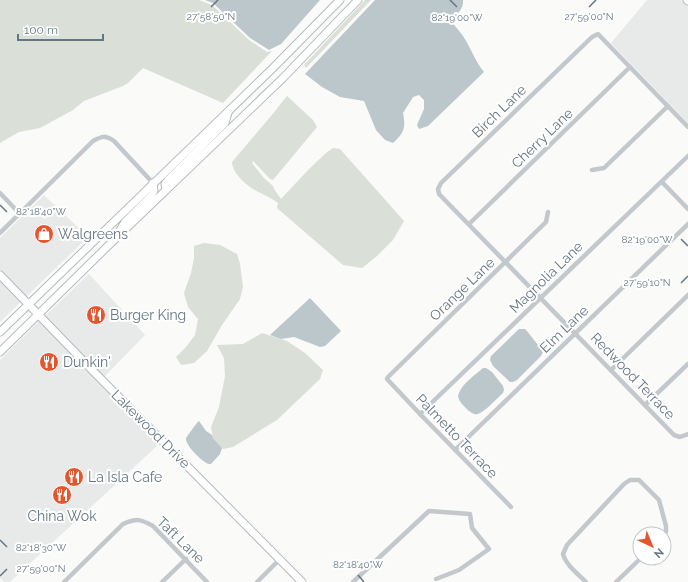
<svg xmlns="http://www.w3.org/2000/svg" width="688" height="582" viewBox="0 0 688 582" font-family="Raleway,sans-serif">
<style>
.built{fill:#e8e9e9}
.green{fill:#dadfd7}
.water{fill:#bbc7cb}
.lines{fill:none;stroke-linecap:round;stroke-linejoin:round}
.secondary-casing{stroke:#b3babf;stroke-width:9}
.street{stroke:#c3c8cc;stroke-width:4.5}
.secondary{stroke:#fff;stroke-width:7}
.ticks{fill:none;stroke:#657683;stroke-width:1.5}
.labels{text-anchor:middle;dominant-baseline:central;stroke-width:4;stroke-linejoin:round;paint-order:stroke}
.street-label{font-size:14px;fill:#657683;stroke:#fff}
.poi-label{font-size:14px;fill:#657683;stroke:#fff;text-anchor:start}
.ticks-label{font-size:10px;text-anchor:middle;fill:#657683;stroke:#fff;stroke-width:4;stroke-linejoin:round;paint-order:stroke}
</style>
<rect width="100%" height="100%" fill="#fafaf8"/>
<g class="built">
<polygon points="647,0 683,0 688,4 688,123 611,43"/>
<polygon points="44,195 88,237 26,297 0,270 0,238"/>
<polygon points="89,274 145,335 104,377 45,316"/>
<polygon points="0,279 22,301 0,322"/>
<polygon points="40,320 159,444 10,582 4,582 0,578 0,360"/>
</g>
<g class="green">
<polygon points="0,0 199,0 212,5 249,40 267,52 272,51 223,103 143,68 128,83 123,86 84,101 73,110 40,128 19,132 0,143"/>
<polygon points="365,0 371,0 306,68 304,65"/>
<path d="M287,96L313,120L317,127L273,180L270,179L253,161L252,163L264,178L273,186L274,189L281,199L309,169L326,153L333,148L340,149L404,221L393,240L377,256L362,268L343,265L277,208L278,203C270,197 261,194 253,189C245,184 232,172 232,162L276,110L282,102Z"/>
<polygon points="204,243 220,245 237,254 240,264 243,287 240,299 222,325 207,351 194,363 181,365 176,357 186,347 195,335 198,319 188,307 184,293 191,273 194,258 194,246"/>
<polygon points="262,333 287,341 305,353 323,370 320,379 277,420 233,447 223,449 213,438 211,427 219,407 225,376 224,358 217,345 243,344"/>
</g>
<g class="water">
<polygon points="205,0 320,0 281,44 269,50 250,38 213,3"/>
<path d="M375,0H463C464,9 457,13 452,21C454,26 460,31 463,36C471,48 475,61 484,72L428,126L419,129L417,125L424,109V100L419,95L413,97L403,113C406,128 404,133 393,143L385,140L376,130L364,101L340,97L322,87L305,74Z"/>
<polygon points="310,298 341,331 325,346 320,347 294,337 281,339 270,335"/>
<polygon points="519,329 525,329 527,331 541,349 543,352 541,356 517,380 513,382 510,382 493,366 490,360 491,356"/>
<path d="M483,368H486L492,372L503,386L504,390L503,393C497,398 481,417 474,414C469,412 465,407 462,404C459,400 457,397 459,393C463,383 475,375 483,368Z"/>
<path d="M199,421L206,431L212,435L213,438L222,448L220,454L211,464C209,464 207,464 205,462C200,459 185,445 186,438C187,437 197,422 199,421Z"/>
</g>
<g class="lines">
<defs>
<g id="secondary">
<polyline points="687,0 688,1"/>
<polyline points="166,190 165,184 168,180 225,123 228,113"/>
<polyline points="119,232 125,222 151,196 154,191 153,183"/>
<polyline points="0,275 93,371 302,582"/>
<polyline points="0,332 273,68 340,0"/>
<polyline points="0,352 113,241 283,78 358,0"/>
</g>
</defs>
<use href="#secondary" class="secondary-casing"/>
<g class="street">
<polyline points="688,127 598,34 592,37 441,183 438,189 439,194 674,435 680,437 688,434"/>
<polyline points="592,170 604,168 668,106"/>
<polyline points="662,182 688,209"/>
<polyline points="0,193 20,214"/>
<polyline points="469,224 630,67"/>
<path d="M0,233L93,141C102,136 105,135 114,141L153,183"/>
<polyline points="611,370 688,295"/>
<polyline points="645,405 688,364"/>
<polyline points="420,414 688,156"/>
<polyline points="455,450 688,224"/>
<polyline points="511,507 420,414 387,379 388,377 546,222 548,212"/>
<path d="M64,582L123,524C137,518 140,519 153,526L207,582"/>
<polyline points="162,582 186,559"/>
<polyline points="257,582 280,559"/>
<polyline points="353,582 429,511 470,514 472,528 489,549 459,570 436,579"/>
<path d="M586,582C578,574 566,565 563,554L567,545L624,484L630,480H639L659,500L666,526V532L664,534"/>
<polyline points="616,582 641,558"/>
</g>
<use href="#secondary" class="secondary"/>
</g>
<path class="ticks" d="M450,0L457,7M211,7L218,0M589,7L596,0M0,205L7,212M681,239L688,246M681,283L688,276M0,540L7,547M358,575L364,582M0,576L7,569"/>
<defs>
<symbol id="shop-disc" viewBox="-11 -11 22 22"><circle r="9.5" fill="#e4572e" stroke="#fff"/><path d="M-5-2.5h2.3a2.7 3.5 0 0 1 5.4 0H5L5.5 6h-11ZM-1.5-2.5h3a1.5 2.3 0 0 0-3 0Z" fill="#fff"/></symbol>
<symbol id="restaurant-disc" viewBox="-11 -11 22 22"><circle r="9.5" fill="#e4572e" stroke="#fff"/><path d="M-5-6h1v4h1v-4h1v4h1v-4h1v5L-1.5 .5V6h-2V.5L-5-1ZM5-6V6H3V1.5H1.5Q1.5-4 5-6Z" fill="#fff"/></symbol>
</defs>
<g fill-rule="evenodd">
<use href="#shop-disc" x="33" y="223" width="22" height="22"/>
<use href="#restaurant-disc" x="85" y="304" width="22" height="22"/>
<use href="#restaurant-disc" x="38" y="351" width="22" height="22"/>
<use href="#restaurant-disc" x="63" y="466" width="22" height="22"/>
<use href="#restaurant-disc" x="51" y="484" width="22" height="22"/>
</g>
<g class="labels">
<g class="street-label">
<text transform="translate(499 111) rotate(-44)">Birch Lane</text>
<text transform="translate(542 138) rotate(-44)">Cherry Lane</text>
<text transform="translate(546 277) rotate(-44)">Magnolia Lane</text>
<text transform="translate(462 289) rotate(-44)">Orange Lane</text>
<text transform="translate(564 329) rotate(-44)">Elm Lane</text>
<text transform="translate(633 376) rotate(46)">Redwood Terrace</text>
<text transform="translate(151 429) rotate(45)">Lakewood Drive</text>
<text transform="translate(457 436) rotate(46)">Palmetto Terrace</text>
<text transform="translate(181 540) rotate(44)">Taft Lane</text>
</g>
<g class="poi-label">
<text x="58" y="234">Walgreens</text>
<text x="110" y="315">Burger King</text>
<text x="63" y="362">Dunkin'</text>
<text x="88" y="477">La Isla Cafe</text>
<text x="62" y="516" text-anchor="middle">China Wok</text>
</g>
</g>
<g class="ticks-label">
<text x="211" y="20">27°58'50"N</text>
<text x="589" y="20">27°59'00"N</text>
<text x="457" y="21">82°19'00"W</text>
<text x="41" y="215">82°18'40"W</text>
<text x="647" y="243">82°19'00"W</text>
<text x="647" y="286">27°59'10"N</text>
<text x="41" y="551">82°18'30"W</text>
<text x="358" y="568">82°18'40"W</text>
<text x="41" y="572">27°59'00"N</text>
</g>
<g transform="translate(652 546) rotate(136)"><circle r="19" fill="#ffffff" stroke="#c1c8cd"/>
<path d="M0-3L7 15L0 10L-7 15Z" fill="#e4572e"/>
<text y="-6" font-size="11" font-weight="bold" text-anchor="middle" fill="#657683">N</text>
</g>
<path d="M18 34v6h85v-6" fill="none" stroke="#657683" stroke-width="2"/>
<text x="24" y="34" font-size="12" fill="#657683" stroke="#ffffff" stroke-width="3" paint-order="stroke">100 m</text>
</svg>
